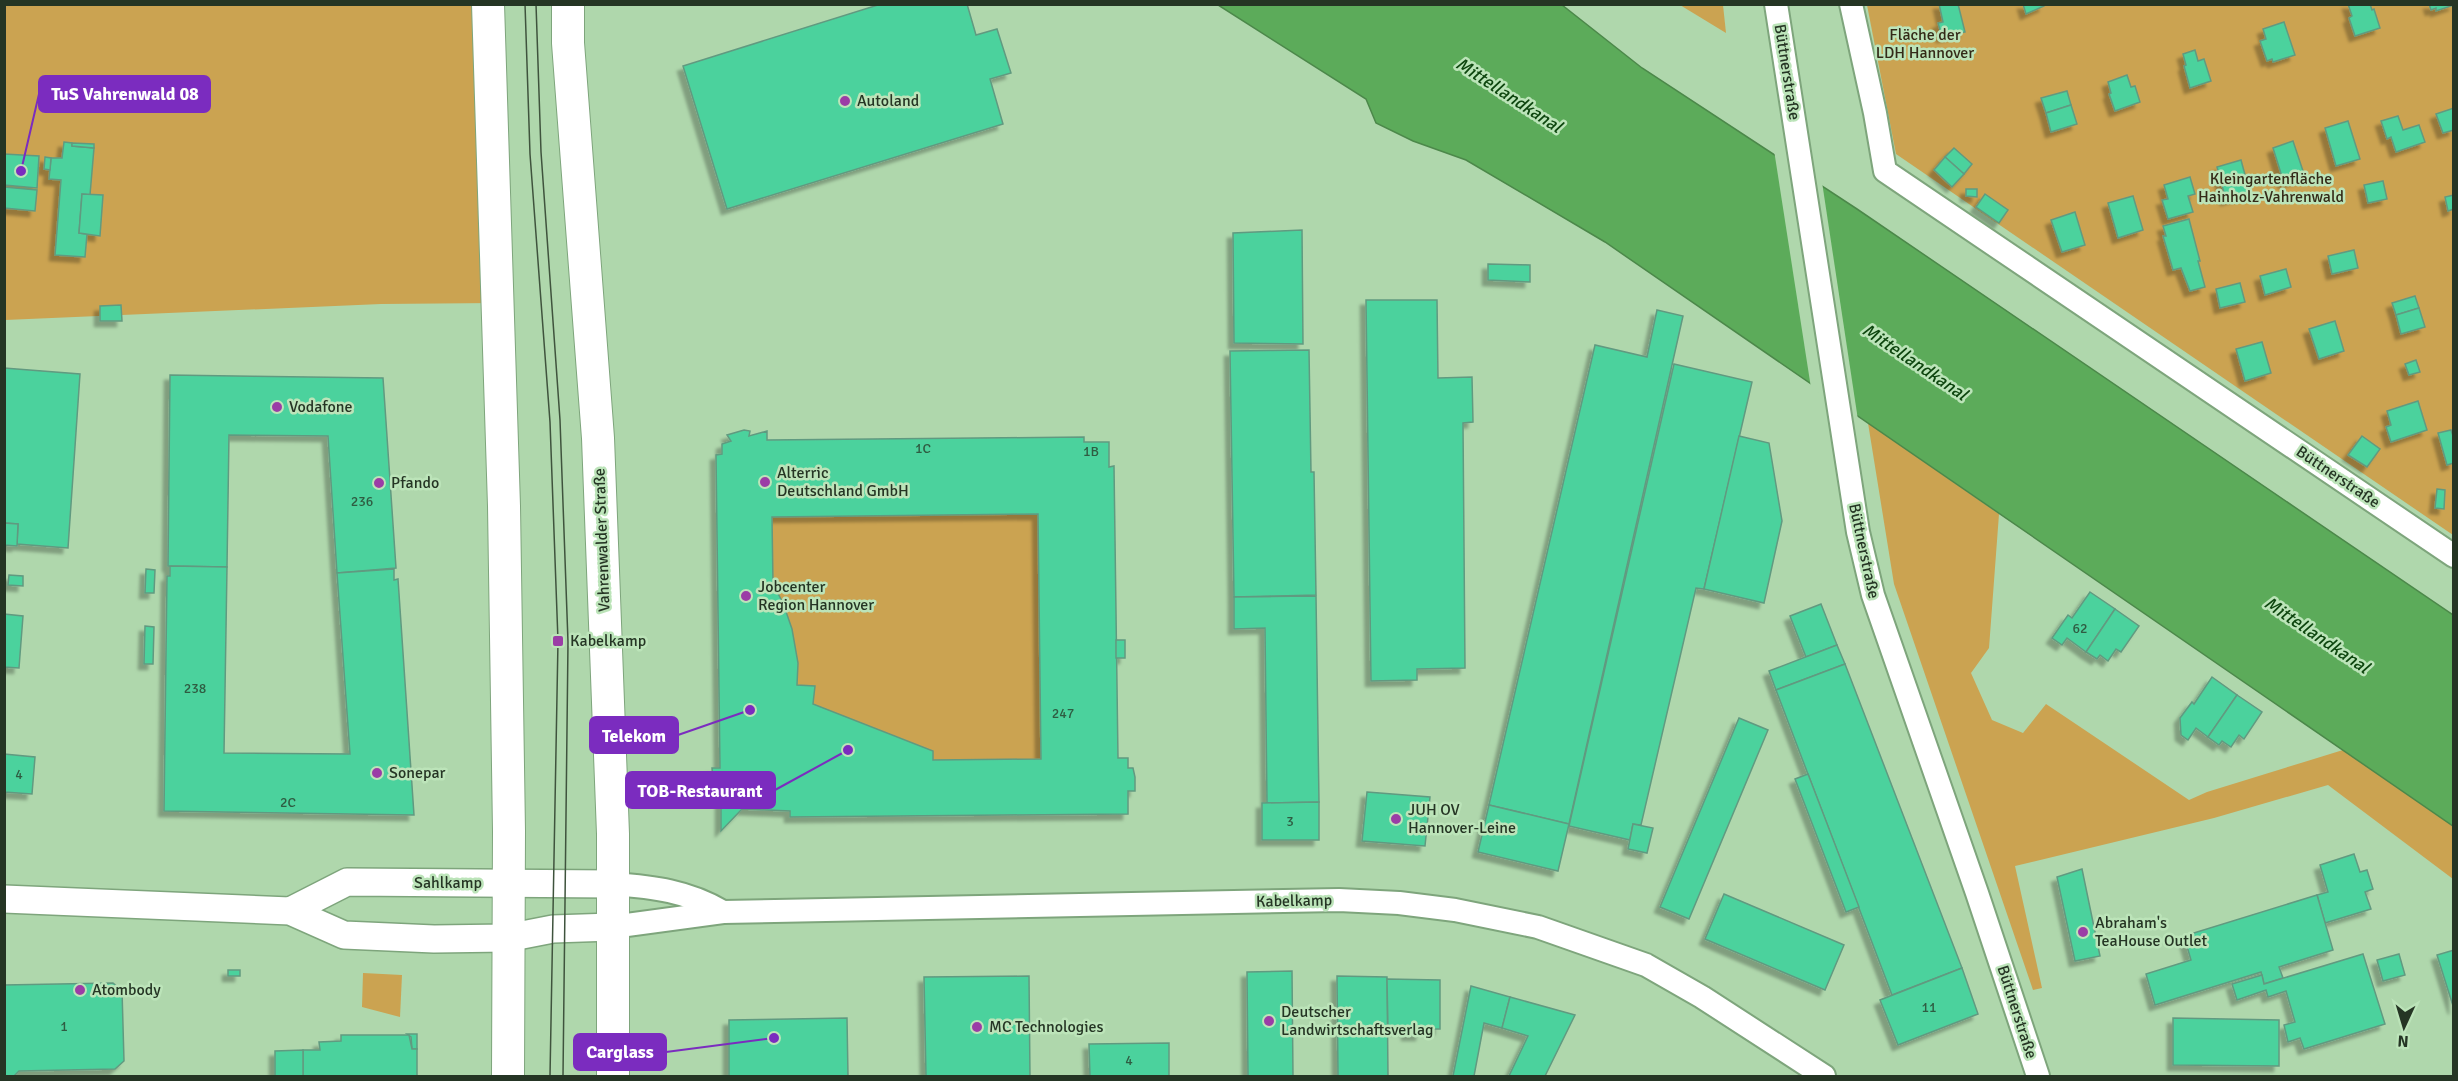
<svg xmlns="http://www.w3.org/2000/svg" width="2458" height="1081" viewBox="0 0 2458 1081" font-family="Signika,sans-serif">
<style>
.green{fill:#cba351}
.water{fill:#5cab5a;stroke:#4c884a;stroke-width:1.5}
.pier{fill:#afd7ac}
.building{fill:#4cd29d;stroke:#619a80;stroke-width:1.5;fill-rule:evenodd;filter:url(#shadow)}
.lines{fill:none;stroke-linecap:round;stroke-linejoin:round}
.minor-casing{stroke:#7ea57c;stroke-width:26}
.tertiary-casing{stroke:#7ea57c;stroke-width:30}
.secondary-casing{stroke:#7ea57c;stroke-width:34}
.minor{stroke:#fff;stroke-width:22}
.tertiary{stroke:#fff;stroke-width:27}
.secondary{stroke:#fff;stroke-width:32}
.tram{stroke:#3f533d;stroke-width:1.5}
.poi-dot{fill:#9b3da6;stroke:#bce4b9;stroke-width:2}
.labels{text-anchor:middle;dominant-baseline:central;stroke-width:5;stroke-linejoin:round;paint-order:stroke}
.number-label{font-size:14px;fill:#2f5c42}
.park-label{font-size:16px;fill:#342a18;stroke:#bce4b9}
.street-label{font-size:16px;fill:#253524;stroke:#bce4b9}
.poi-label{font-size:16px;fill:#253524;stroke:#bce4b9;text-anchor:start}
.water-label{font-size:18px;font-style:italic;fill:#0e460f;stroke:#bce4b9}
.leader{fill:none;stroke:#7b2cbf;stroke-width:2}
.callout-dot{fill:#7b2cbf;stroke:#bce4b9;stroke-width:2}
.callout{fill:#7b2cbf;stroke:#7b2cbf;stroke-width:2}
.callout-label{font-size:18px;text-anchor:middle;font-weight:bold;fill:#fff}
</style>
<defs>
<filter id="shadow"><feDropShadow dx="-5.5" dy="5.5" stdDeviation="1.5" flood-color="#0004"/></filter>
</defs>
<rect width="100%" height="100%" fill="#afd7ac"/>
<g class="green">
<polygon points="4,5 488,5 496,303 381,304 5,320"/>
<polygon points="1680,5 1723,5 1726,33"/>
<polygon points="1867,5 2453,5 2453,535 1896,154"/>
<polygon points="1868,423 1999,514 1989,648 1971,673 1992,720 2023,733 2046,704 2189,800 2207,792 2343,750 2453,826 2453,879 2328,785 2214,818 2015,866 2042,988 2033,990 1894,584"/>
<polygon points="1038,514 1041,759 933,760 813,704 797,685 798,663 792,629 783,603 773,584 772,517"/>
<polygon points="363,973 402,975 400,1017 362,1007"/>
</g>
<polygon class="water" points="1218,5 1562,5 1642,68 1857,209 2453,615 2453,826 1605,242 1466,160 1413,141 1376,123 1366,99"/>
<polygon class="pier" points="1774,150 1822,182 1858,420 1811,388"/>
<g class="building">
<polygon points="881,4 967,4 976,35 997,29 1011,73 990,79 1003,124 727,209 683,66"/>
<polygon points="1939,4 1958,4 1965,32 1942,37 1938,23 1943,22"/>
<polygon points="2023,4 2044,4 2044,6 2026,14"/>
<polygon points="2348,4 2370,4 2372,10 2374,9 2380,28 2355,36 2349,18 2352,16"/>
<polygon points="2429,4 2454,4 2454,5 2436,11 2436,8 2431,10"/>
<polygon points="2284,22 2295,55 2273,62 2272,59 2267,61 2260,41 2266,39 2263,29"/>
<polygon points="2195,50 2198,61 2204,59 2211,81 2190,88 2184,66 2186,65 2183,54"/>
<polygon points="2127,75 2131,87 2135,86 2140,102 2115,111 2109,94 2111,93 2108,82"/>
<polygon points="2067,91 2071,105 2046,113 2041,98"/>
<polygon points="2071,105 2077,124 2051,132 2046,113"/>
<polygon points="2454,108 2454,130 2443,133 2436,114"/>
<polygon points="2398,116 2403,130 2419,125 2425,142 2396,152 2391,137 2387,139 2381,121"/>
<polygon points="2348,121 2360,159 2336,166 2325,128"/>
<polygon points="2293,141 2305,177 2284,183 2273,148"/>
<polygon points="64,142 72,143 72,146 94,148 90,195 82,194 79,233 87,234 85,257 55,255 61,180 49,179 51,158 62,158"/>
<polygon points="72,143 94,144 94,148 72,146"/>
<polygon points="1954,148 1972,164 1964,174 1945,157"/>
<polygon points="4,154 39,156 37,188 4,185"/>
<polygon points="45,157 51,158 50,170 44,169"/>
<polygon points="1945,157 1964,174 1952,187 1934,170"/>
<polygon points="2241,160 2250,193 2226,200 2217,167"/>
<polygon points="2190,177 2195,194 2188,196 2193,212 2168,219 2162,200 2168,199 2164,185"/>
<polygon points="2383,181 2387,199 2368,203 2364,185"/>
<polygon points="4,187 37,190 35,211 4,208"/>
<polygon points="1966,189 1977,189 1977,197 1966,196"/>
<polygon points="82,194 103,195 100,236 79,233"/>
<polygon points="1985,194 2008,210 1999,223 1976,207"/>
<polygon points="2454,195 2454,209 2448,211 2445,197"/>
<polygon points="2133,196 2143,230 2118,238 2108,203"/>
<polygon points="2075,212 2085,245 2062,252 2051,220"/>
<polygon points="2189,219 2200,261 2198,261 2205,287 2190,291 2181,268 2173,270 2163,236 2166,236 2163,226"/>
<polygon points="1302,230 1303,344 1234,343 1233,233"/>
<polygon points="2354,250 2358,268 2332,274 2328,256"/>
<polygon points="1488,264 1530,265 1530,282 1488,280"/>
<polygon points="2286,269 2291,287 2265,295 2260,276"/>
<polygon points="2240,283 2245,302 2220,308 2216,289"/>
<polygon points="2415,296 2419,308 2396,315 2392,303"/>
<polygon points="1366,300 1437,300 1438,378 1472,377 1473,422 1463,423 1465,668 1417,669 1417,680 1371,681"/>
<polygon points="121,305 122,321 100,321 100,306"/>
<polygon points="2419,308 2425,327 2401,334 2396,315"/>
<polygon points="1657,310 1683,316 1569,824 1489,805 1595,345 1647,357"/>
<polygon points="2335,321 2344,351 2319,359 2309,329"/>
<polygon points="2262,342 2271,373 2245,381 2236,349"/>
<polygon points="1309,350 1311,472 1314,472 1316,595 1234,597 1230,351"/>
<polygon points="2416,360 2420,372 2409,375 2405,364"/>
<polygon points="1674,364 1752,382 1704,589 1696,588 1641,825 1633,824 1630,840 1569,826"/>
<polygon points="4,368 80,374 68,548 17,544 18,524 4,523"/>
<polygon points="170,375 383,378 396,568 337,573 328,436 229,435 227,567 168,566"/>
<polygon points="2418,401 2427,430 2391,442 2386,427 2391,425 2387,411"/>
<path d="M744,430L750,431L749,436L767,431V440L1084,437V442H1109V467L1114,466L1118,758H1128V768H1133L1135,777V791H1128V814L790,817V811L742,809L721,831V795L713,781L712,768H720L716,455L722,454V444L731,441L727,435ZM1038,514L1041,759L933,760V751L813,704L815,686L797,685L798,663L792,629L783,603L773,584L772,517Z"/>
<polygon points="2451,430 2454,439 2454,463 2447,465 2438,433"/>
<polygon points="1739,436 1769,443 1782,521 1764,603 1704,589"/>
<polygon points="2362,436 2380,449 2367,467 2348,455"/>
<polygon points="2437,489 2445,490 2444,509 2435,508"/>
<polygon points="4,523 18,524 17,546 4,545"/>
<polygon points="170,566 227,567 224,753 350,754 337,573 394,569 394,580 398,579 414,815 164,811 167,576 170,576"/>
<polygon points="146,569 155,570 154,593 145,593"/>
<polygon points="9,575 23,576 23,586 8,585"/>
<polygon points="2090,592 2115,609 2086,652 2067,638 2062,645 2052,638 2068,615 2072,618"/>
<polygon points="1316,596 1319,802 1267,803 1265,628 1234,629 1234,597"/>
<polygon points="1821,604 1837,645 1806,657 1790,616"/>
<polygon points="2115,609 2139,626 2121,652 2116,649 2108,661 2100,655 2097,659 2086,652"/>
<polygon points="4,614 23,616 19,668 4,667"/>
<polygon points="145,626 154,627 153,664 144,664"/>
<rect x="1116" y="640" width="9" height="18"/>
<polygon points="1837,645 1845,664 1776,690 1769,671"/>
<polygon points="1845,664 1962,968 1892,995 1776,690"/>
<polygon points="2212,677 2237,695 2208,737 2196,728 2188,740 2181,735 2180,718 2192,702 2194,704"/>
<polygon points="2237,695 2262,712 2244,739 2239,735 2231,747 2222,741 2219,745 2208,737"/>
<polygon points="1739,718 1768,730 1689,919 1660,907"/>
<polygon points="4,754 35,757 32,794 4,792"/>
<polygon points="1808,774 1859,907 1846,912 1795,779"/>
<polygon points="1367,792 1430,797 1425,846 1362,841"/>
<polygon points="1319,802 1319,840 1262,840 1262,803"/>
<polygon points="1489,805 1569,824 1558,871 1478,852"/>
<polygon points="1633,824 1653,828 1647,853 1628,849"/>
<polygon points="2354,854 2360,872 2367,870 2373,889 2365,892 2371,909 2325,923 2317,895 2328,892 2320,865"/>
<polygon points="2082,869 2100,956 2075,961 2057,877"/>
<polygon points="1724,894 1844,945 1825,990 1705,939"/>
<polygon points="2317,895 2333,950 2279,967 2283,978 2264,984 2261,972 2155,1005 2146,974 2191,960 2184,936"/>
<polygon points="2454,950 2454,1009 2437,955"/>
<polygon points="2363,954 2385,1024 2304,1049 2300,1038 2288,1042 2284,1025 2295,1022 2286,991 2268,997 2266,990 2237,1000 2232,984 2262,975 2264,984"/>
<polygon points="2399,954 2405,975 2383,981 2377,960"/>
<polygon points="1962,968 1978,1014 1898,1045 1880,1000"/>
<rect x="228" y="970" width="12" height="6"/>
<polygon points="1292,971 1293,1076 1248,1076 1247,972"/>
<polygon points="1029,976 1030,1076 926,1076 924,977"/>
<polygon points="1337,976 1387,977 1388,1076 1338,1076"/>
<polygon points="1387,979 1440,980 1440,1029 1421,1029 1421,1035 1407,1035 1407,1029 1388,1029"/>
<polygon points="113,983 122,990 124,1061 115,1069 19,1071 14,1076 4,1076 4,985"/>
<polygon points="1471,986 1510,997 1502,1028 1484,1023 1474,1076 1453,1076"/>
<polygon points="1510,997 1575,1015 1545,1076 1509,1076 1528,1036 1502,1028"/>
<polygon points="847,1018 848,1076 729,1076 729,1020"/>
<polygon points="2173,1018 2279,1020 2279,1066 2173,1065"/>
<polygon points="407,1034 417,1034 417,1049 412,1049 411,1037"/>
<polygon points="341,1035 409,1035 412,1049 417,1049 417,1076 303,1076 303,1050 320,1050 319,1042 341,1041"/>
<polygon points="1169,1043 1169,1076 1090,1076 1089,1044"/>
<polygon points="303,1050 303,1076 275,1076 275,1051"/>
</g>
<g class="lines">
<defs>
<g id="minor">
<polyline points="1776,4 1858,532 1873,595 1977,893 2038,1076"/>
<polyline points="1851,4 1875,113 1885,171 2454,556"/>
<path d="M613,884C653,887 688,891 723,912"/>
<polyline points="612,927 723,912 1339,900 1399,903 1455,910 1538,927 1646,965 1702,997 1824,1076"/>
</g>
<g id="tertiary">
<polyline points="4,899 290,911 344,935 434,939 507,938 553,929 612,927"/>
<polyline points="290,911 347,882 613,884"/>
</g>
<g id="secondary">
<polyline points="488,4 504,506 509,831 508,1076"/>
<polyline points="568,4 568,43 598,438 613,834 613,1076"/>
</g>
</defs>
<use href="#minor" class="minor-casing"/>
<use href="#tertiary" class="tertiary-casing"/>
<use href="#secondary" class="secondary-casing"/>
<use href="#minor" class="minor"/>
<use href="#tertiary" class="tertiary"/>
<use href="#secondary" class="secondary"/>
<g class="tram">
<polyline points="525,4 530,154 550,422 558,641 550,1076"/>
<polyline points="536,4 541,152 560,420 568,642 563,1076"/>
</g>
</g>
<g class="poi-dot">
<circle cx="845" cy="101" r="6"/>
<circle cx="277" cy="407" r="6"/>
<circle cx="765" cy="482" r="6"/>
<circle cx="379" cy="483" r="6"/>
<circle cx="746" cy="596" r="6"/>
<rect x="552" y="635" width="12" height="12" rx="3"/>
<circle cx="377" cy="773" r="6"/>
<circle cx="1396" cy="819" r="6"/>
<circle cx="2083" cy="932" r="6"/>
<circle cx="80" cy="990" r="6"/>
<circle cx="1269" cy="1021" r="6"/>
<circle cx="977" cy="1027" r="6"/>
</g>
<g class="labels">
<g class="number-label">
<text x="923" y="448">1C</text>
<text x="1091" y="451">1B</text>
<text x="362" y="501">236</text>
<text x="2080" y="628">62</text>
<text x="195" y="688">238</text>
<text x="1063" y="713">247</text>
<text x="19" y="774">4</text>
<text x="288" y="802">2C</text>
<text x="1290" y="821">3</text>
<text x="1929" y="1007">11</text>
<text x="64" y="1026">1</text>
<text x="1129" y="1060">4</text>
</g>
<g class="park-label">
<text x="1925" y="35">Fläche der<tspan x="1925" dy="18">LDH Hannover</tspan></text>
<text x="2271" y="179">Kleingartenfläche<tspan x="2271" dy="18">Hainholz-Vahrenwald</tspan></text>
</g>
<g class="street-label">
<text transform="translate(1787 72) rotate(81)">Büttnerstraße</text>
<text transform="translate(2338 477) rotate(34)">Büttnerstraße</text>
<text transform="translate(602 540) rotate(-92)">Vahrenwalder Straße</text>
<text transform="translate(1864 551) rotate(78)">Büttnerstraße</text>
<text x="448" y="883">Sahlkamp</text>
<text transform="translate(1294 901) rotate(-1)">Kabelkamp</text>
<text transform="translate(2017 1012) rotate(72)">Büttnerstraße</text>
</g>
<g class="poi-label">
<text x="857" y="101">Autoland</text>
<text x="289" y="407">Vodafone</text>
<text x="777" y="473">Alterric<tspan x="777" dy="18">Deutschland GmbH</tspan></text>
<text x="391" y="483">Pfando</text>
<text x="758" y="587">Jobcenter<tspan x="758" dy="18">Region Hannover</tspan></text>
<text x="570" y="641">Kabelkamp</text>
<text x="389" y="773">Sonepar</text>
<text x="1408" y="810">JUH OV<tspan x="1408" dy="18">Hannover-Leine</tspan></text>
<text x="2095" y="923">Abraham's<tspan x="2095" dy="18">TeaHouse Outlet</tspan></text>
<text x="92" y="990">Atombody</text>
<text x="1281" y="1012">Deutscher<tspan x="1281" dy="18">Landwirtschaftsverlag</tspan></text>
<text x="989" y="1027">MC Technologies</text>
</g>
<g class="water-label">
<text transform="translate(1509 95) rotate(33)">Mittellandkanal</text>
<text transform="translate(1915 362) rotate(34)">Mittellandkanal</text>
<text transform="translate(2317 635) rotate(34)">Mittellandkanal</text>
</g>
</g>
<path class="leader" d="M21 171L39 94M750 710L678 735M848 750L775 790M774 1038L666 1052"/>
<g class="callout-dot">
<circle cx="21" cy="171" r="6"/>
<circle cx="750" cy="710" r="6"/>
<circle cx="848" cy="750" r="6"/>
<circle cx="774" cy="1038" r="6"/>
</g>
<g class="callout">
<rect x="39" y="76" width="171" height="36" rx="6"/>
<rect x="590" y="717" width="88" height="36" rx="6"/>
<rect x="626" y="772" width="149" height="36" rx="6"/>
<rect x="574" y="1034" width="92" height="36" rx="6"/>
</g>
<g class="callout-label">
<text x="125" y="100">TuS Vahrenwald 08</text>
<text x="634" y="742">Telekom</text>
<text x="700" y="797">TOB-Restaurant</text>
<text x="620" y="1058">Carglass</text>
</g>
<rect width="2458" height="1081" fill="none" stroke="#253524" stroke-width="12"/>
<g transform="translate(2404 1027) rotate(184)" stroke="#bce4b9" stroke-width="4.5" paint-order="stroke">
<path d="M0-4.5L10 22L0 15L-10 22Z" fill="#253524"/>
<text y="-9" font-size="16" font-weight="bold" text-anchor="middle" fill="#253524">N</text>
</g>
</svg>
